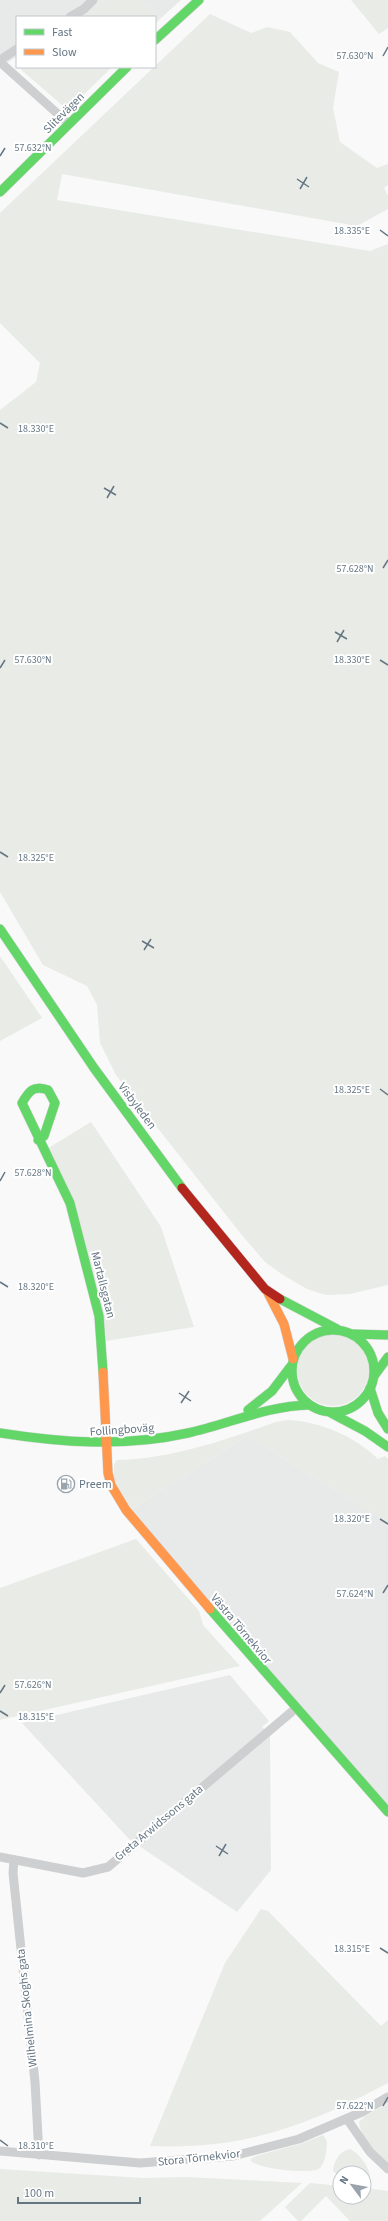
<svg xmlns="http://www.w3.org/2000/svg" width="388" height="2221" viewBox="0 0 388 2221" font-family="'Source Sans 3',sans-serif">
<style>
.built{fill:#e8e9e9}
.green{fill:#e8ebe6}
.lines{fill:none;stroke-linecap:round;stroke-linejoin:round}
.fast-casing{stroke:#d5d6d7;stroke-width:10}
.slow-casing{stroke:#d5d6d7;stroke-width:10}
.jam-casing{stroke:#d5d6d7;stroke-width:10}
.street{stroke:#cecfd0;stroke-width:9}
.fast{stroke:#63d668;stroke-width:9}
.slow{stroke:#ff974d;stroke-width:9}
.jam{stroke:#b3261e;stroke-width:9}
.ticks{fill:none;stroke:#657683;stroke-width:1.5}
.labels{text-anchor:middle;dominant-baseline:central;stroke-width:4;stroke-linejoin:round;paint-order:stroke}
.street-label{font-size:12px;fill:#657683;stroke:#fff}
.poi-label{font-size:12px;fill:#657683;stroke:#fff;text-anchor:start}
.ticks-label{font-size:10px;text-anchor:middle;fill:#657683;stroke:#fff;stroke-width:4;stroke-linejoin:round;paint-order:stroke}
</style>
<rect width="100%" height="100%" fill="#f9f9f9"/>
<g class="built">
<polygon points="0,0 101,0 81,17 17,17 17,56 0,68"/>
<polygon points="141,0 181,0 161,18"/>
<polygon points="247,1436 378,1516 388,1527 388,1806 225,1624 132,1509"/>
<polygon points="230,1675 269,1721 262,1727 270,1735 271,1870 237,1912 129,1839 22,1723"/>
</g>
<g class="green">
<polygon points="101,0 141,0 161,18 155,24 155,17 81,17"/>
<polygon points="351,0 388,0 388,28 379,34"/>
<polygon points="210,14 251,33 267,27 290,32 318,63 339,72 333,108 340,142 377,168 388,164 388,185 384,188 388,196 388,209 357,226 62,174 57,200 370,251 388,244 388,1285 350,1294 326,1295 307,1289 283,1275 265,1262 241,1234 116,1075 100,1043 97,1005 87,986 43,965 0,892 0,410 36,382 40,363 0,323 0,213"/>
<polygon points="18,67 112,67 72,106 62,105"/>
<polygon points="0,956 42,1018 0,1041"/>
<polygon points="91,1122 161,1227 194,1327 106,1341 105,1326 47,1149"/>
<circle cx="333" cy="1370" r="36"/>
<path d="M288,1420C322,1422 354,1436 378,1459L385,1456L388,1459V1527L378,1516L247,1436L132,1509L114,1481V1464L117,1460C171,1459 225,1440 276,1422Z"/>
<polygon points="136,1539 199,1611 203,1625 240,1666 0,1720 0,1588"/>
<path d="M261,1909L268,1911L381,2026L388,2020V2083C308,2126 242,2150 150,2146L225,1963Z"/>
<path d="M388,2103V2163C377,2154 360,2137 359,2122L365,2116Z"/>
<path d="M323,2135L327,2141C327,2149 326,2161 320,2168C313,2175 259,2169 251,2161V2159L256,2156L303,2143Z"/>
<path d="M350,2149C359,2153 368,2166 370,2175L365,2179L364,2173H340V2176L333,2171C334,2161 339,2151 350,2149Z"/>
<polygon points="0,2169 143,2178 186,2177 302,2183 260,2221 0,2221"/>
<polygon points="310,2183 340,2186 340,2197 364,2197 364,2188 388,2191 388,2221 350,2221 326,2196 301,2221 298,2221 285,2207"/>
</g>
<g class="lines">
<defs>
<g id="fast">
<polyline points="155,40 199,0"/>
<polyline points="0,192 127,67"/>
<polyline points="0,929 94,1068 182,1188"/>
<path d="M38,1140L44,1136L55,1103L48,1090C33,1085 29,1091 22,1103L70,1203L99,1316L103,1372"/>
<polyline points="280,1299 337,1329"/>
<circle cx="333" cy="1371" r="41"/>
<polyline points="352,1334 388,1335"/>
<polyline points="374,1376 388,1357"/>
<polyline points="370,1388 378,1413 388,1429"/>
<polyline points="248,1410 272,1391 291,1366"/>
<polyline points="331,1413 365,1431 388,1447"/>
<path d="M0,1433C63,1443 125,1447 188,1433C229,1424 266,1406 309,1405"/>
<polyline points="210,1609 388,1812"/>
</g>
<g id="slow">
<polyline points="268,1293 284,1324 293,1359"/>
<polyline points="103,1372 108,1473 111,1485 126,1510 210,1609"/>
</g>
<polyline id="jam" points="182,1188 265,1289 280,1299"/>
</defs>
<use href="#fast" class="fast-casing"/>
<use href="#slow" class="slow-casing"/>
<use href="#jam" class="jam-casing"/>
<g class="street">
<polyline points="70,17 84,9 93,0"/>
<polyline points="0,60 17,49"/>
<polyline points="0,62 69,124"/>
<polyline points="0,1857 83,1873 108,1867 295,1709"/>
<polyline points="14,1860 13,1873 35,2082 39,2155"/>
<polyline points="347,2119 370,2152 388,2169"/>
<polyline points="0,2151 140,2163 233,2156 299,2139 362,2112 388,2097"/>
</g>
<use href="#fast" class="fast"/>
<use href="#slow" class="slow"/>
<use href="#jam" class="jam"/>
</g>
<path class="ticks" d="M383,56L388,47M0,156L5,148M297,179L309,187M300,189L307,177M380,230L388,236M0,423L8,428M104,488L116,495M107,498L114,486M383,568L388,560M335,632L347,639M337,642L344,630M380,660L388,665M0,668L5,660M0,852L8,857M142,941L154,948M144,950L151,939M380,1089L388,1095M0,1181L5,1172M0,1282L8,1287M179,1393L191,1401M181,1403L189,1391M380,1519L388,1524M383,1593L388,1585M0,1693L5,1685M0,1711L8,1716M216,1846L228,1854M219,1856L226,1844M380,1948L388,1953M383,2106L388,2097M0,2140L8,2146"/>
<defs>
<symbol id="fuel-ring" viewBox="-11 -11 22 22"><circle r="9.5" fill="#fff" stroke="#99a4ac" stroke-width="1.5"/><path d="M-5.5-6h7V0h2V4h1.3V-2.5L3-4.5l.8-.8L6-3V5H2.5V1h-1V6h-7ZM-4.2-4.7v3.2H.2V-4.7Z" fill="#99a4ac"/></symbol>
</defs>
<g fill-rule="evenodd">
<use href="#fuel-ring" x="56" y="1474" width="20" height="20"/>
</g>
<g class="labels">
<g class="street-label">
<text transform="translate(64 113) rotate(-45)">Slitevägen</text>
<text transform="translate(137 1106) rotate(53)">Visbyleden</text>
<text transform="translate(103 1285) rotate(76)">Martallsgatan</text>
<text transform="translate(122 1430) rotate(-4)">Follingboväg</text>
<text transform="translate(241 1629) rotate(50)">Västra Törnekvior</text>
<text transform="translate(159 1823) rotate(-40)">Greta Arwidssons gata</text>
<text transform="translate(27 2008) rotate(-96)">Wilhelmina Skoghs gata</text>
<text transform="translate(199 2158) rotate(-6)">Stora Törnekvior</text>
</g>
<g class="poi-label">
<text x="79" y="1484">Preem</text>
</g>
</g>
<g class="ticks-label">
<text x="355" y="59">57.630°N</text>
<text x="33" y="151">57.632°N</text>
<text x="352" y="234">18.335°E</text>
<text x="36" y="432">18.330°E</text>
<text x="355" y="572">57.628°N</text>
<text x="352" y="663">18.330°E</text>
<text x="33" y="663">57.630°N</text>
<text x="36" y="861">18.325°E</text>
<text x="352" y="1093">18.325°E</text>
<text x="33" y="1176">57.628°N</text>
<text x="36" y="1290">18.320°E</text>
<text x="352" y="1522">18.320°E</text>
<text x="355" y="1597">57.624°N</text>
<text x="33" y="1688">57.626°N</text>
<text x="36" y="1720">18.315°E</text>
<text x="352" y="1952">18.315°E</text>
<text x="355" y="2109">57.622°N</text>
<text x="36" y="2149">18.310°E</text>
</g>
<rect x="16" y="16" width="140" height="52" fill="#ffffff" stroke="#c1c8cd"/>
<rect x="24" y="29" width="20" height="6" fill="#63d668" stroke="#c1c8cd"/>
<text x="52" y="36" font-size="12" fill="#657683">Fast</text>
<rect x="24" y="49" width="20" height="6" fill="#ff974d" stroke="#c1c8cd"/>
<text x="52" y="56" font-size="12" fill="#657683">Slow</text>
<g transform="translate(352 2185) rotate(302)"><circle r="19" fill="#ffffff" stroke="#c1c8cd"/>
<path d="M0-3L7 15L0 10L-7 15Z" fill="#99a4ac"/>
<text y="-6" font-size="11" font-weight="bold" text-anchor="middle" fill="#657683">N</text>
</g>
<path d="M18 2197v6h122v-6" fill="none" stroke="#657683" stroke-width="2"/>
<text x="24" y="2197" font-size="12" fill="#657683" stroke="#ffffff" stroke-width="3" paint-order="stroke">100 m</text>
</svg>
